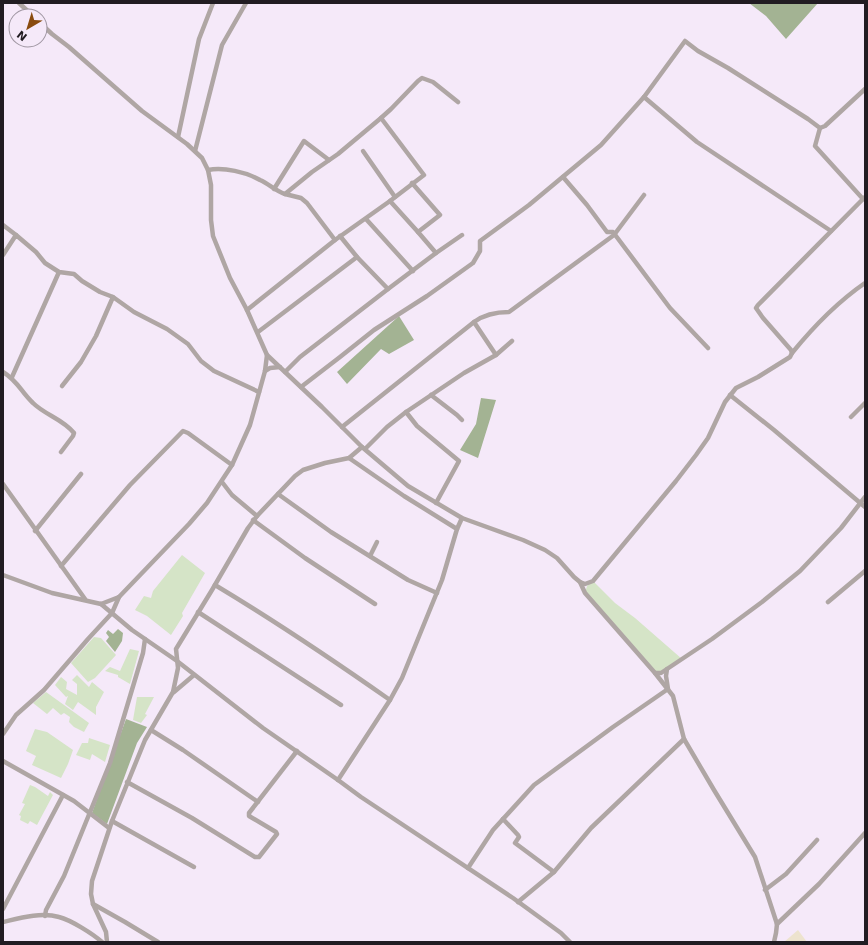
<svg xmlns="http://www.w3.org/2000/svg" width="868" height="945" viewBox="0 0 868 945" font-family="'DejaVu Sans',sans-serif">
<style>
.commercial{fill:#ede3ce}
.green{fill:#d5e4c7}
.forest{fill:#a3b393}
.lines{fill:none;stroke-linecap:round;stroke-linejoin:round}
.minor{stroke:#afa6a4;stroke-width:4.5}
</style>
<rect width="100%" height="100%" fill="#f5e9f9"/>
<polygon class="commercial" points="798,930 807,942 784,942"/>
<g class="green">
<polygon points="182,555 205,573 182,613 183,616 171,635 147,616 135,610 144,596 151,598 153,591"/>
<polygon points="593,581 615,603 635,618 682,659 667,669 655,673 585,593 587,586"/>
<polygon points="94,637 101,638 116,655 95,678 88,682 71,663"/>
<polygon points="130,649 139,651 130,684 118,677 118,675 105,671 110,667 120,671"/>
<polygon points="77,675 89,687 92,682 104,692 96,707 96,715 78,702 73,710 65,704 68,696 66,697 55,685 61,677 67,682 66,689 77,695 77,684 72,680"/>
<polygon points="46,692 89,723 84,732 74,727 69,722 70,717 64,713 61,715 53,708 47,714 33,703"/>
<polygon points="137,697 154,697 145,714 147,715 141,723 133,720"/>
<polygon points="35,729 47,732 73,750 68,764 61,778 32,765 36,756 26,751"/>
<polygon points="89,738 110,745 105,762 92,754 90,760 76,755 82,743 88,743"/>
<polygon points="30,785 35,787 48,796 50,792 53,795 37,825 30,821 28,824 20,820 21,816 19,815 25,804 22,803"/>
</g>
<g class="forest">
<polygon points="749,3 818,3 786,39 766,16"/>
<polygon points="399,316 414,340 389,354 381,349 347,384 337,372"/>
<polygon points="481,398 496,400 478,458 460,450 476,424"/>
<polygon points="118,629 123,633 122,641 115,652 106,641 109,637 106,633 108,630 113,634"/>
<polygon points="126,719 147,727 137,743 107,824 92,813"/>
</g>
<g class="lines">
<g class="minor">
<polyline points="19,3 33,16"/>
<polyline points="644,97 697,142 831,231"/>
<polyline points="820,128 825,126 865,89"/>
<polyline points="178,137 199,39 213,3"/>
<polyline points="195,151 222,45 246,3"/>
<polyline points="363,151 395,197"/>
<path d="M208,170C224,167 246,172 260,180C269,184 276,191 285,194L312,172L338,154L381,118L391,109L418,81L422,78L433,82L458,102"/>
<polyline points="563,177 587,205 607,232 613,232 670,308 708,348"/>
<polyline points="274,189 304,141 329,160"/>
<polyline points="285,194 301,198 307,203 335,240"/>
<polyline points="390,201 418,232"/>
<polyline points="366,219 413,271"/>
<polyline points="3,225 16,235"/>
<polyline points="340,236 357,257 388,289 436,253 418,232 440,215 412,183"/>
<polyline points="436,253 462,235"/>
<polyline points="3,255 16,235 36,252 45,263 59,272 74,274 82,281 100,292 113,297 134,312 167,329 188,344 201,361 214,371 259,392"/>
<polyline points="247,310 335,240 390,201 424,175 381,118"/>
<path d="M474,322C485,314 496,312 509,312L614,235L644,195"/>
<polyline points="258,332 357,257"/>
<path d="M792,353C814,326 836,303 865,283"/>
<polyline points="265,371 270,368 280,367"/>
<path d="M3,372C18,381 21,392 33,403C45,415 63,419 74,433L73,436L61,452"/>
<polyline points="285,372 300,357 388,289"/>
<polyline points="12,377 59,272"/>
<polyline points="62,386 81,362 96,336 113,297"/>
<polyline points="301,387 340,357 374,330 427,296 473,263 480,251 480,241 529,205 601,145 644,97 685,41 698,51 728,68 808,119 820,128 815,146 863,199"/>
<polyline points="431,395 457,415 462,420"/>
<polyline points="730,395 774,430 865,507"/>
<polyline points="406,412 417,426 459,461 436,503"/>
<polyline points="851,417 865,403"/>
<polyline points="342,427 474,322 496,355"/>
<polyline points="362,447 408,486 462,518 523,540 545,550 557,558 574,577 580,582 585,593 655,673 673,696 684,739 714,790 755,857 777,924 776,933 774,942"/>
<polyline points="365,449 387,427 406,412 464,373 496,355 512,341"/>
<polyline points="222,482 232,495 257,516"/>
<polyline points="3,484 85,599"/>
<polyline points="278,494 331,532 408,580 437,593"/>
<polyline points="253,520 305,558 375,604"/>
<polyline points="457,529 462,518"/>
<polyline points="35,531 81,474"/>
<polyline points="370,556 377,542"/>
<polyline points="61,566 130,485 183,431 188,433 232,465"/>
<polyline points="3,575 52,593 101,604 119,597 189,524 207,503 232,465 250,425 265,371 267,355 247,310 230,278 213,236 211,220 211,185 208,170 202,158 187,144 142,111 69,47 52,34 40,23"/>
<polyline points="580,582 585,584 593,581 676,481 696,455 708,438 725,402 736,388 758,377 790,357 792,353 791,350 763,318 756,308 758,305 865,197"/>
<path d="M215,585C275,621 333,660 390,700"/>
<polyline points="828,602 865,571"/>
<polyline points="101,604 132,630 177,661 263,728 338,780 361,797 513,898 561,933 570,942"/>
<polyline points="198,612 341,705"/>
<polyline points="655,673 661,673 712,639 762,602 800,571 841,528 865,497"/>
<polyline points="174,692 194,675"/>
<polyline points="151,730 183,750 258,802"/>
<polyline points="3,734 16,715 44,690 88,639 112,613 119,597"/>
<polyline points="3,761 74,801 109,828"/>
<polyline points="338,780 390,700 402,678 442,580 457,529 404,496 349,458"/>
<polyline points="127,782 192,818 255,857 259,857 277,834 276,832 249,816 249,813 297,751"/>
<polyline points="503,819 518,835 519,837 515,843 554,872"/>
<polyline points="112,821 194,867"/>
<polyline points="468,868 493,830 534,785 613,727 668,689 666,676 667,669"/>
<polyline points="765,890 786,874 817,840"/>
<polyline points="518,902 554,872 591,828 684,739"/>
<polyline points="93,904 125,922 158,942"/>
<polyline points="3,909 63,795"/>
<polyline points="45,916 46,910 64,876 110,763 143,653 145,639"/>
<path d="M3,922C20,918 41,912 59,917C71,920 93,934 102,942"/>
<polyline points="777,924 819,884 865,833"/>
<polyline points="107,942 106,932 93,904 91,894 92,881 112,821 145,740 173,692 178,668 176,649 212,590 248,528 257,516 295,476 303,470 325,463 349,458 362,447 322,407 267,355"/>
</g>
</g>
<rect width="868" height="945" fill="none" stroke="#211c22" stroke-width="8"/>
<g transform="translate(28 28) rotate(218)"><circle r="19" fill="#f5e9f9" stroke="#a097a3"/>
<path d="M0-3L7 15L0 10L-7 15Z" fill="#894b0f"/>
<text y="-6" font-size="11" font-weight="bold" text-anchor="middle" fill="#211c22">N</text>
</g>
</svg>
